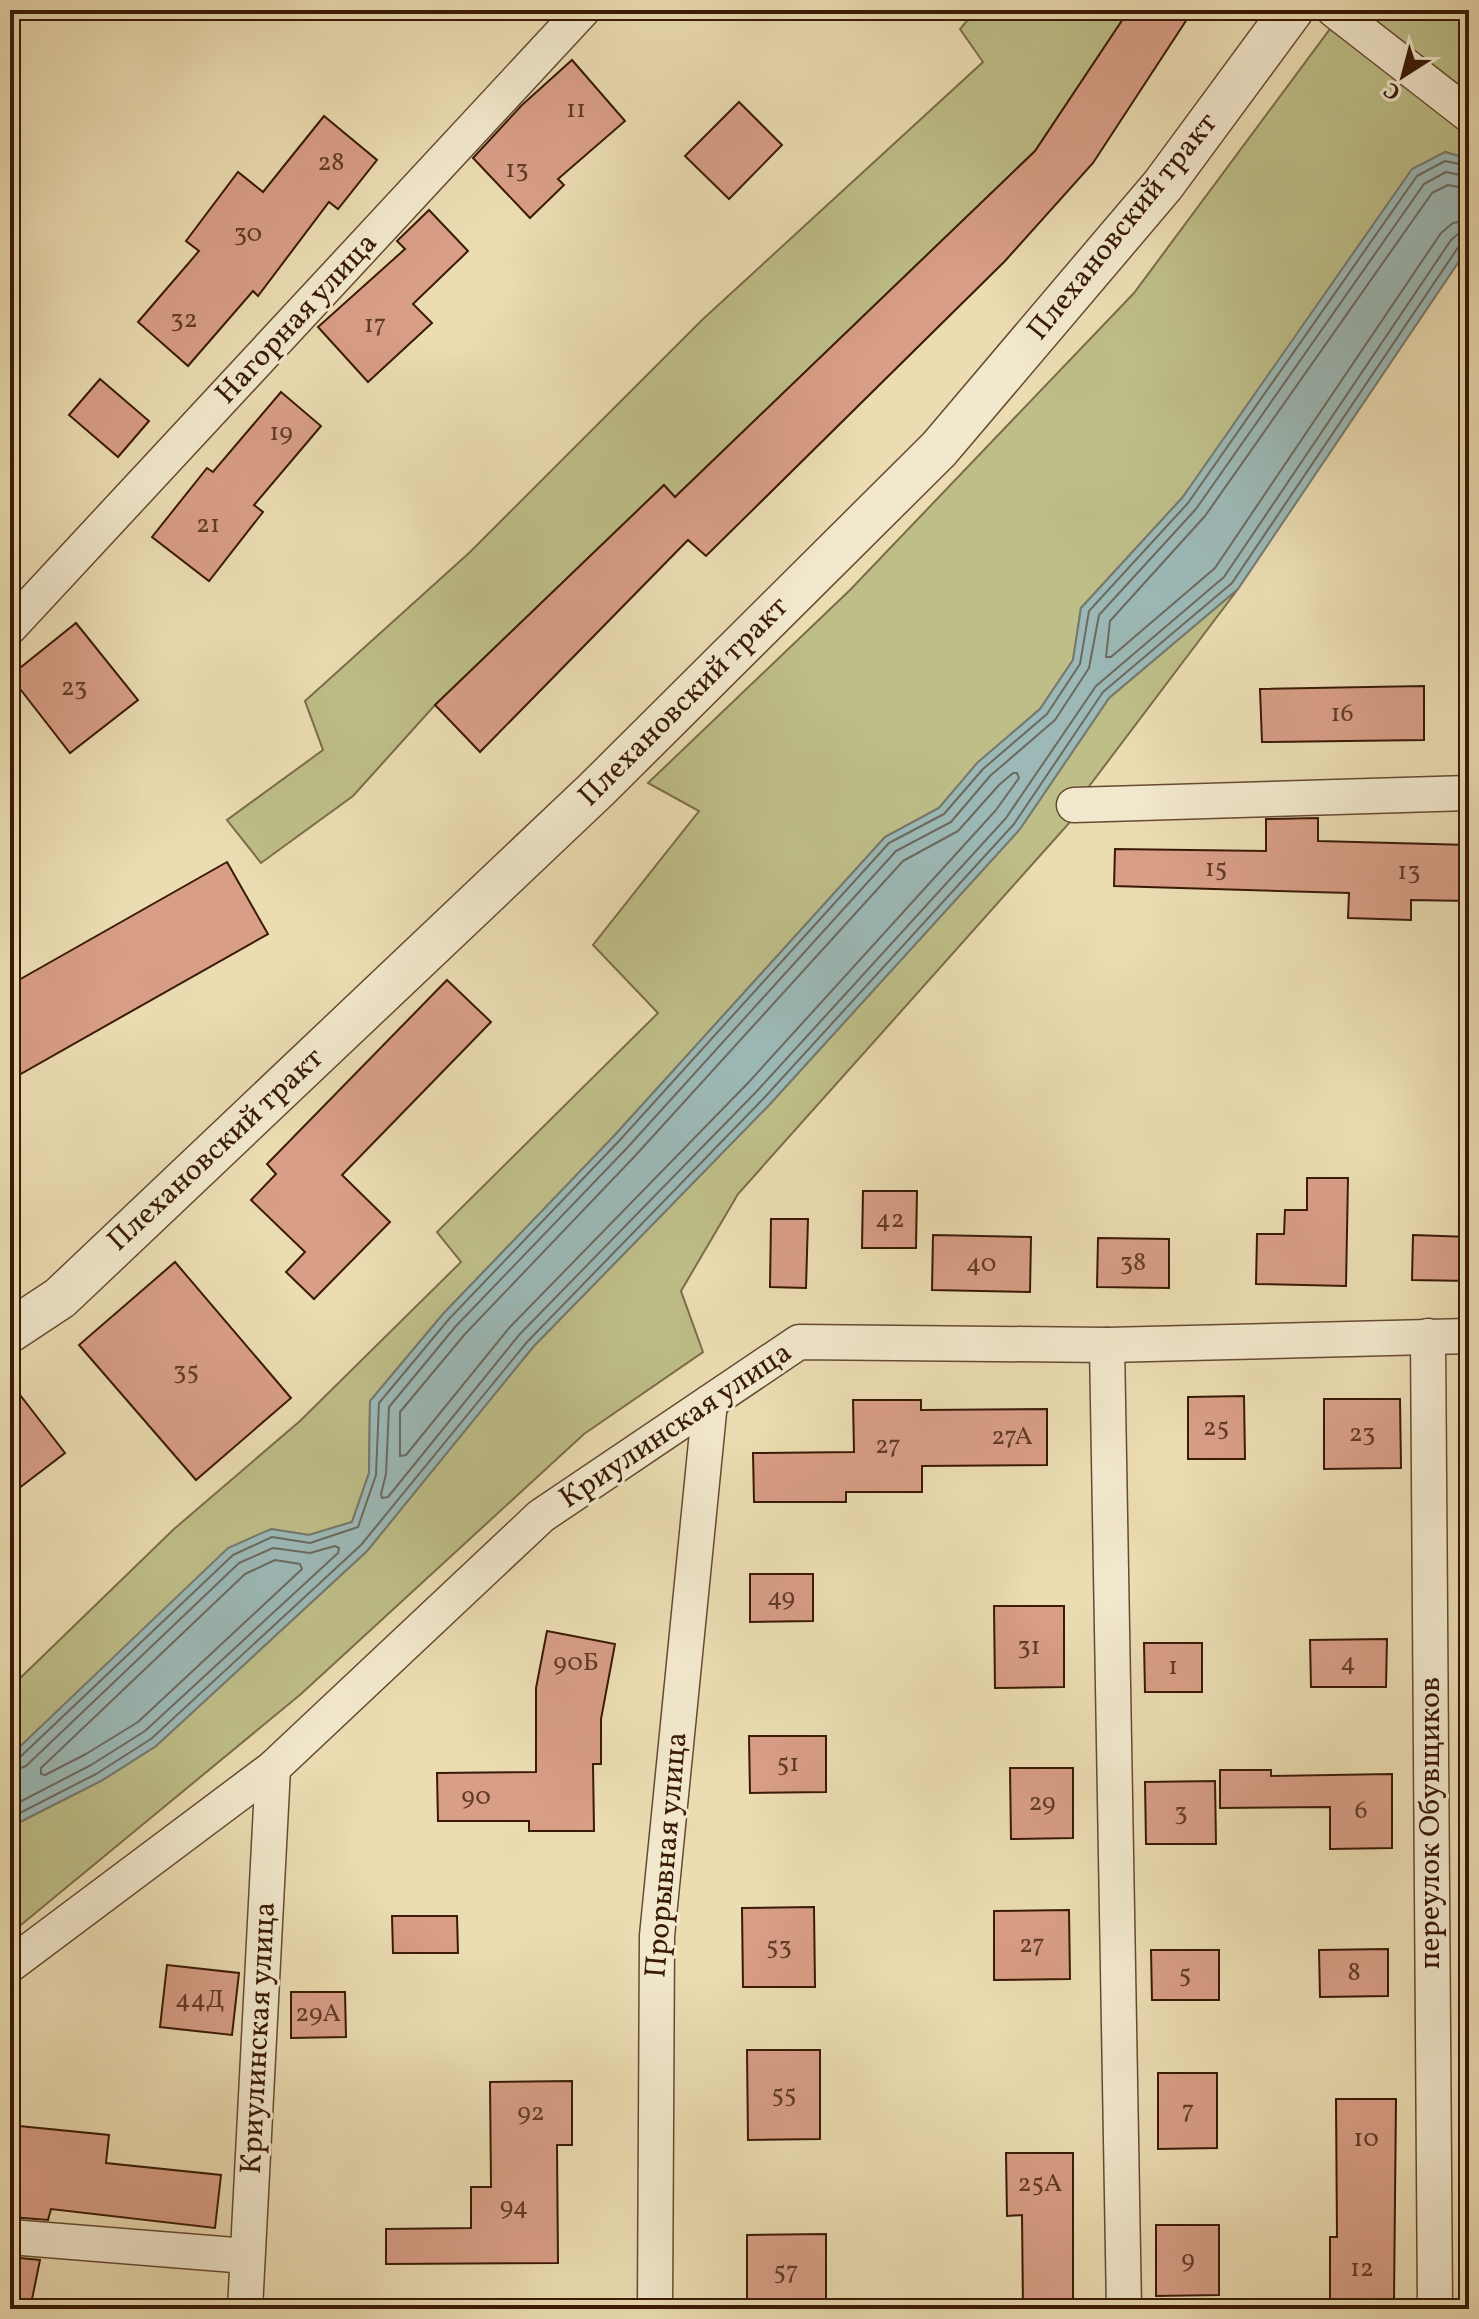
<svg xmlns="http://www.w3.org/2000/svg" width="1479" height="2319" viewBox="0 0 1479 2319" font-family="Vollkorn,serif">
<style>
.green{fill:#bebe88;stroke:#7c6c47;stroke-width:2}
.water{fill:#9cb9b7;stroke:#757970;stroke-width:2}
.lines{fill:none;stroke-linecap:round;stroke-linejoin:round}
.shore{stroke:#6b6a5e;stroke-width:2}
.building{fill:#d89e86;stroke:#3a1a06;stroke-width:2}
.minor-casing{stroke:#664a31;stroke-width:37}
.tertiary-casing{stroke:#664a31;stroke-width:45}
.minor{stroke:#f2e8cd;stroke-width:34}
.tertiary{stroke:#f2e8cd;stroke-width:42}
.labels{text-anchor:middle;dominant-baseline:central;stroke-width:6;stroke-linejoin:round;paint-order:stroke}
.number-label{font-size:26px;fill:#623b26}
.street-label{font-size:30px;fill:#3a1a06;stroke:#f2e8cd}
</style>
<rect width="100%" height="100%" fill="#ebdcb2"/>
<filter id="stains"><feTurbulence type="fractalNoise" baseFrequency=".0025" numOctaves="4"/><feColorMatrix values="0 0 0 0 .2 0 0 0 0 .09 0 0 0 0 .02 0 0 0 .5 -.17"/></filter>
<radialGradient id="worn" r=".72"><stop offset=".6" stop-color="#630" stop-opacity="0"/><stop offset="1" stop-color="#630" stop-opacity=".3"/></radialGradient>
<g class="green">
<polygon points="976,10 1129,10 1035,151 675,497 663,486 435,705 353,796 261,863 227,820 323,750 305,701 469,553 702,320 983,62 960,29"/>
<polygon points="1358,10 1469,10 1469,98"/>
<polygon points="1330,29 1469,134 1469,159 1445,152 1182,498 1081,608 1073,660 1040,709 978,763 939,808 885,837 614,1136 443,1314 370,1401 369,1473 352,1522 309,1535 271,1529 10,1756 10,1688 174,1529 300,1421 461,1262 437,1232 658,1013 593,945 699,811 648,783 850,590 1134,293"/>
<polygon points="1238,589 1084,793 1071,821 738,1194 681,1291 703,1352 584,1434 301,1694 10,1934 10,1827 101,1781 156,1746 367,1551 533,1347 770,1104 1020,829 1109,698"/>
</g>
<polygon class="water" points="1445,152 1469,159 1469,244 1464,254 1238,589 1109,698 1020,829 770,1104 533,1347 367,1551 156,1746 101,1781 10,1827 10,1756 228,1548 271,1529 309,1535 352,1522 369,1473 370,1401 443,1314 614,1136 885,837 939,808 977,763 1040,709 1073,660 1081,608 1182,498 1412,169"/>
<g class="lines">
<g class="shore">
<polyline points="1469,177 1446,172 1424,184 1196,509 1099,615 1089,668 1055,720 990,776 951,822 896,851 627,1148 456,1326 389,1407 386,1474 381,1494 382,1498 388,1497 519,1335 757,1091 1006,818 1096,686 1224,577 1451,240 1458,234 1469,232"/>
<polyline points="1469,189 1448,185 1432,193 1205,516 1110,621 1106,657 1111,657 1215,568 1441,233 1453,223 1469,220"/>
<polygon points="1013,773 1017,773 1019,778 996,810 748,1083 510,1327 406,1455 400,1456 400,1412 465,1334 635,1156 903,861 958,831 999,785"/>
<polygon points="275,1560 300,1564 302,1569 138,1722 86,1754 45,1775 41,1774 41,1768 245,1574"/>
<polyline points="10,1762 18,1759 233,1555 272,1537 310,1543 358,1527 376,1475 379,1403 449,1319 619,1141 889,843 944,814 983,769 1047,714 1080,664 1089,611 1188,503 1417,176 1445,161 1469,166"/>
<polyline points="10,1772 26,1766 239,1563 273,1548 310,1553 335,1546 339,1548 338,1553 145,1731 91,1765 10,1807"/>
<polyline points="10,1818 96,1774 151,1739 361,1545 527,1342 764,1098 1014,824 1103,692 1232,583 1459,246 1469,242"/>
</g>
</g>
<g class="building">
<polygon points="1129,10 1193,10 1093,163 1005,261 706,556 688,540 480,752 435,705 664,485 675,497 1035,151"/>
<polygon points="572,60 625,121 558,179 564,185 530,218 473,158 522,105"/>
<polygon points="739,102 782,145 729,199 685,156"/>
<polygon points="324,116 377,160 338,209 329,202 258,296 253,291 188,366 138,322 199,251 186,241 238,172 263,192"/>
<polygon points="429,210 468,251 413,304 432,323 368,382 318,327 405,249 397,241"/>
<polygon points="100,379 149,421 118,457 69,415"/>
<polygon points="281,392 321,426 254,505 263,512 209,581 152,537 207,468 213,472"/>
<polygon points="76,623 138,700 70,753 10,676"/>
<polygon points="1424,686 1424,740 1262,742 1260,689"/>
<polygon points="1318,818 1318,841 1469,845 1469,901 1411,900 1411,920 1348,918 1349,893 1114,886 1115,849 1266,851 1266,819"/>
<polygon points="227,862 268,934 10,1080 10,985"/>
<polygon points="447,980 491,1022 342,1175 390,1222 314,1299 286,1272 305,1252 251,1200 276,1174 267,1164"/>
<polygon points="1307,1178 1348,1178 1346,1286 1256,1284 1257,1234 1284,1234 1285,1210 1307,1210"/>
<polygon points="863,1191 917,1191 916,1248 862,1248"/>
<polygon points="771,1219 808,1219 806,1288 770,1287"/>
<polygon points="933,1235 1031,1237 1030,1292 932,1290"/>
<polygon points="1413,1235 1469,1237 1469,1281 1412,1280"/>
<polygon points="1098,1238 1169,1239 1169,1288 1097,1287"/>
<polygon points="175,1262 291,1398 196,1480 79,1345"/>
<polygon points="10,1382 65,1453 10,1495"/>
<polygon points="1244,1396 1245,1459 1188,1459 1188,1397"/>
<polygon points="1324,1399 1400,1399 1401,1468 1324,1469"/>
<polygon points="853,1400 921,1400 921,1410 1047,1409 1047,1465 922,1466 922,1492 846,1492 846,1502 754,1502 753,1453 854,1452"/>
<polygon points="750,1574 813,1574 813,1621 750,1622"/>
<polygon points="994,1606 1064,1606 1064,1687 995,1688"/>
<polygon points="547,1631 615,1644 601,1719 601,1764 593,1764 594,1831 529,1831 529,1821 438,1821 437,1773 536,1772 536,1688"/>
<polygon points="1387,1639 1386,1687 1311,1687 1310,1640"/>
<polygon points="1144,1643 1202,1643 1202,1692 1145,1692"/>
<polygon points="749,1736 826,1736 826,1792 750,1793"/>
<polygon points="1010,1768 1073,1768 1073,1838 1011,1839"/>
<polygon points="1220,1770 1271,1770 1271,1776 1392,1774 1392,1848 1330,1849 1330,1807 1220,1808"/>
<polygon points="1215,1781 1216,1844 1146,1844 1145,1782"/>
<polygon points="814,1907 815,1987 743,1987 742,1908"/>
<polygon points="1069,1910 1070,1979 994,1980 994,1911"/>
<polygon points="392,1916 457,1916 458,1953 393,1953"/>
<polygon points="1388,1949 1388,1996 1320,1997 1319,1950"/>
<polygon points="1151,1950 1219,1950 1219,2000 1152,2000"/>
<polygon points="167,1965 239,1973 232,2035 160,2027"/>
<polygon points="291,1992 345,1992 346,2037 291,2038"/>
<polygon points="747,2050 820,2050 820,2139 748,2140"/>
<polygon points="1158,2073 1217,2073 1217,2148 1158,2149"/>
<polygon points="572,2081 572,2145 557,2145 558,2263 386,2264 386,2229 471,2228 471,2187 491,2187 490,2082"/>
<polygon points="1336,2099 1396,2099 1394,2300 1330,2301 1330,2237 1337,2237"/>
<polygon points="19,2126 109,2135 106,2163 221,2175 215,2228 51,2209 48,2220 11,2217"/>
<polygon points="1006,2153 1073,2153 1073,2309 1023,2309 1022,2215 1007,2216"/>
<polygon points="1156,2225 1219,2225 1219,2295 1156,2296"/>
<polygon points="826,2234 826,2309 747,2309 747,2235"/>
<polygon points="10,2257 40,2260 30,2309 10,2309"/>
</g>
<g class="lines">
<defs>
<g id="minor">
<polyline points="1334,10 1469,115"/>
<polyline points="10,627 583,10"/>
<polyline points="1074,805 1469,793"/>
<polyline points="1428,1336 1435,2309"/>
<polyline points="1107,1345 1124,2309"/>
<polyline points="10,1965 273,1768 541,1516 799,1342 1107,1345 1469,1336"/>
<polyline points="10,2237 247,2256"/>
<polyline points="245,2309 273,1768"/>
<polyline points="655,2309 657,1936 710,1402"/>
</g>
<polyline id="tertiary" points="10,1331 60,1298 597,789 939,449 1163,185 1292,10"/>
</defs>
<use href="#minor" class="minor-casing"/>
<use href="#tertiary" class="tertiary-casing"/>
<use href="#minor" class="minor"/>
<use href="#tertiary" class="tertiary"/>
</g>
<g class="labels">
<g class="number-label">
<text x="576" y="110">11</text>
<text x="331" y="163">28</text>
<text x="517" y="170">13</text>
<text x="248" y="234">30</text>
<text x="184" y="320">32</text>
<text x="375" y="325">17</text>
<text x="281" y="433">19</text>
<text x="208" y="525">21</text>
<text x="74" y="688">23</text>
<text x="1342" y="714">16</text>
<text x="1216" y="869">15</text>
<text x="1409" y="872">13</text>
<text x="890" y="1220">42</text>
<text x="1133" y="1263">38</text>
<text x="981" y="1264">40</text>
<text x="186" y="1372">35</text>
<text x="1216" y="1428">25</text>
<text x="1362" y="1434">23</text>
<text x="1012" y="1437">27А</text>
<text x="888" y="1446">27</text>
<text x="781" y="1598">49</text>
<text x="1029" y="1647">31</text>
<text x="576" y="1663">90Б</text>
<text x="1348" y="1663">4</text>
<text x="1173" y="1667">1</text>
<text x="788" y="1764">51</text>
<text x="476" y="1797">90</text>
<text x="1042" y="1803">29</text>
<text x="1361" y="1811">6</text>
<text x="1181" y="1813">3</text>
<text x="1032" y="1945">27</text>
<text x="779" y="1947">53</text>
<text x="1354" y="1973">8</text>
<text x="1185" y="1975">5</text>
<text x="200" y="2000">44Д</text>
<text x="318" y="2014">29А</text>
<text x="784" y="2095">55</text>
<text x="1188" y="2111">7</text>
<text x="531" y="2113">92</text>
<text x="1366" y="2139">10</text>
<text x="1040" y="2184">25А</text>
<text x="514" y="2207">94</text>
<text x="1188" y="2260">9</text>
<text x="1362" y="2269">12</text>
<text x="786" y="2272">57</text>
</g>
<g class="street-label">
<text transform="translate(1123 227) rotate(-51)">Плехановский тракт</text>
<text transform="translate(297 319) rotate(-47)">Нагорная улица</text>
<text transform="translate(684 702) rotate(-45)">Плехановский тракт</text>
<text transform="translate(216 1150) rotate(-43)">Плехановский тракт</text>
<text transform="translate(676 1426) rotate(-34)">Криулинская улица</text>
<text transform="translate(1431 1823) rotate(-90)">переулок Обувщиков</text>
<text transform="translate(667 1855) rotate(-85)">Прорывная улица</text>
<text transform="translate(259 2038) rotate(-87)">Криулинская улица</text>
</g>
</g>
<rect width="1479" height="2319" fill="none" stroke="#ebdcb2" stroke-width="40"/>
<rect x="12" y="12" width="1455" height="2295" fill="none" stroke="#3a1a06" stroke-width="4"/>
<rect x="20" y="20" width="1439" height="2279" fill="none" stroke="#3a1a06" stroke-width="2"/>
<g transform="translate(1403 76) rotate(216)" stroke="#f2e8cd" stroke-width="6" paint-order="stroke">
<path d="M0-6L14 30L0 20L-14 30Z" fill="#3a1a06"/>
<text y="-12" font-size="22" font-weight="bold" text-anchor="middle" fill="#3a1a06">С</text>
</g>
<rect width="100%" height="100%" filter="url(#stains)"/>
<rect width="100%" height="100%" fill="url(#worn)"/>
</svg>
